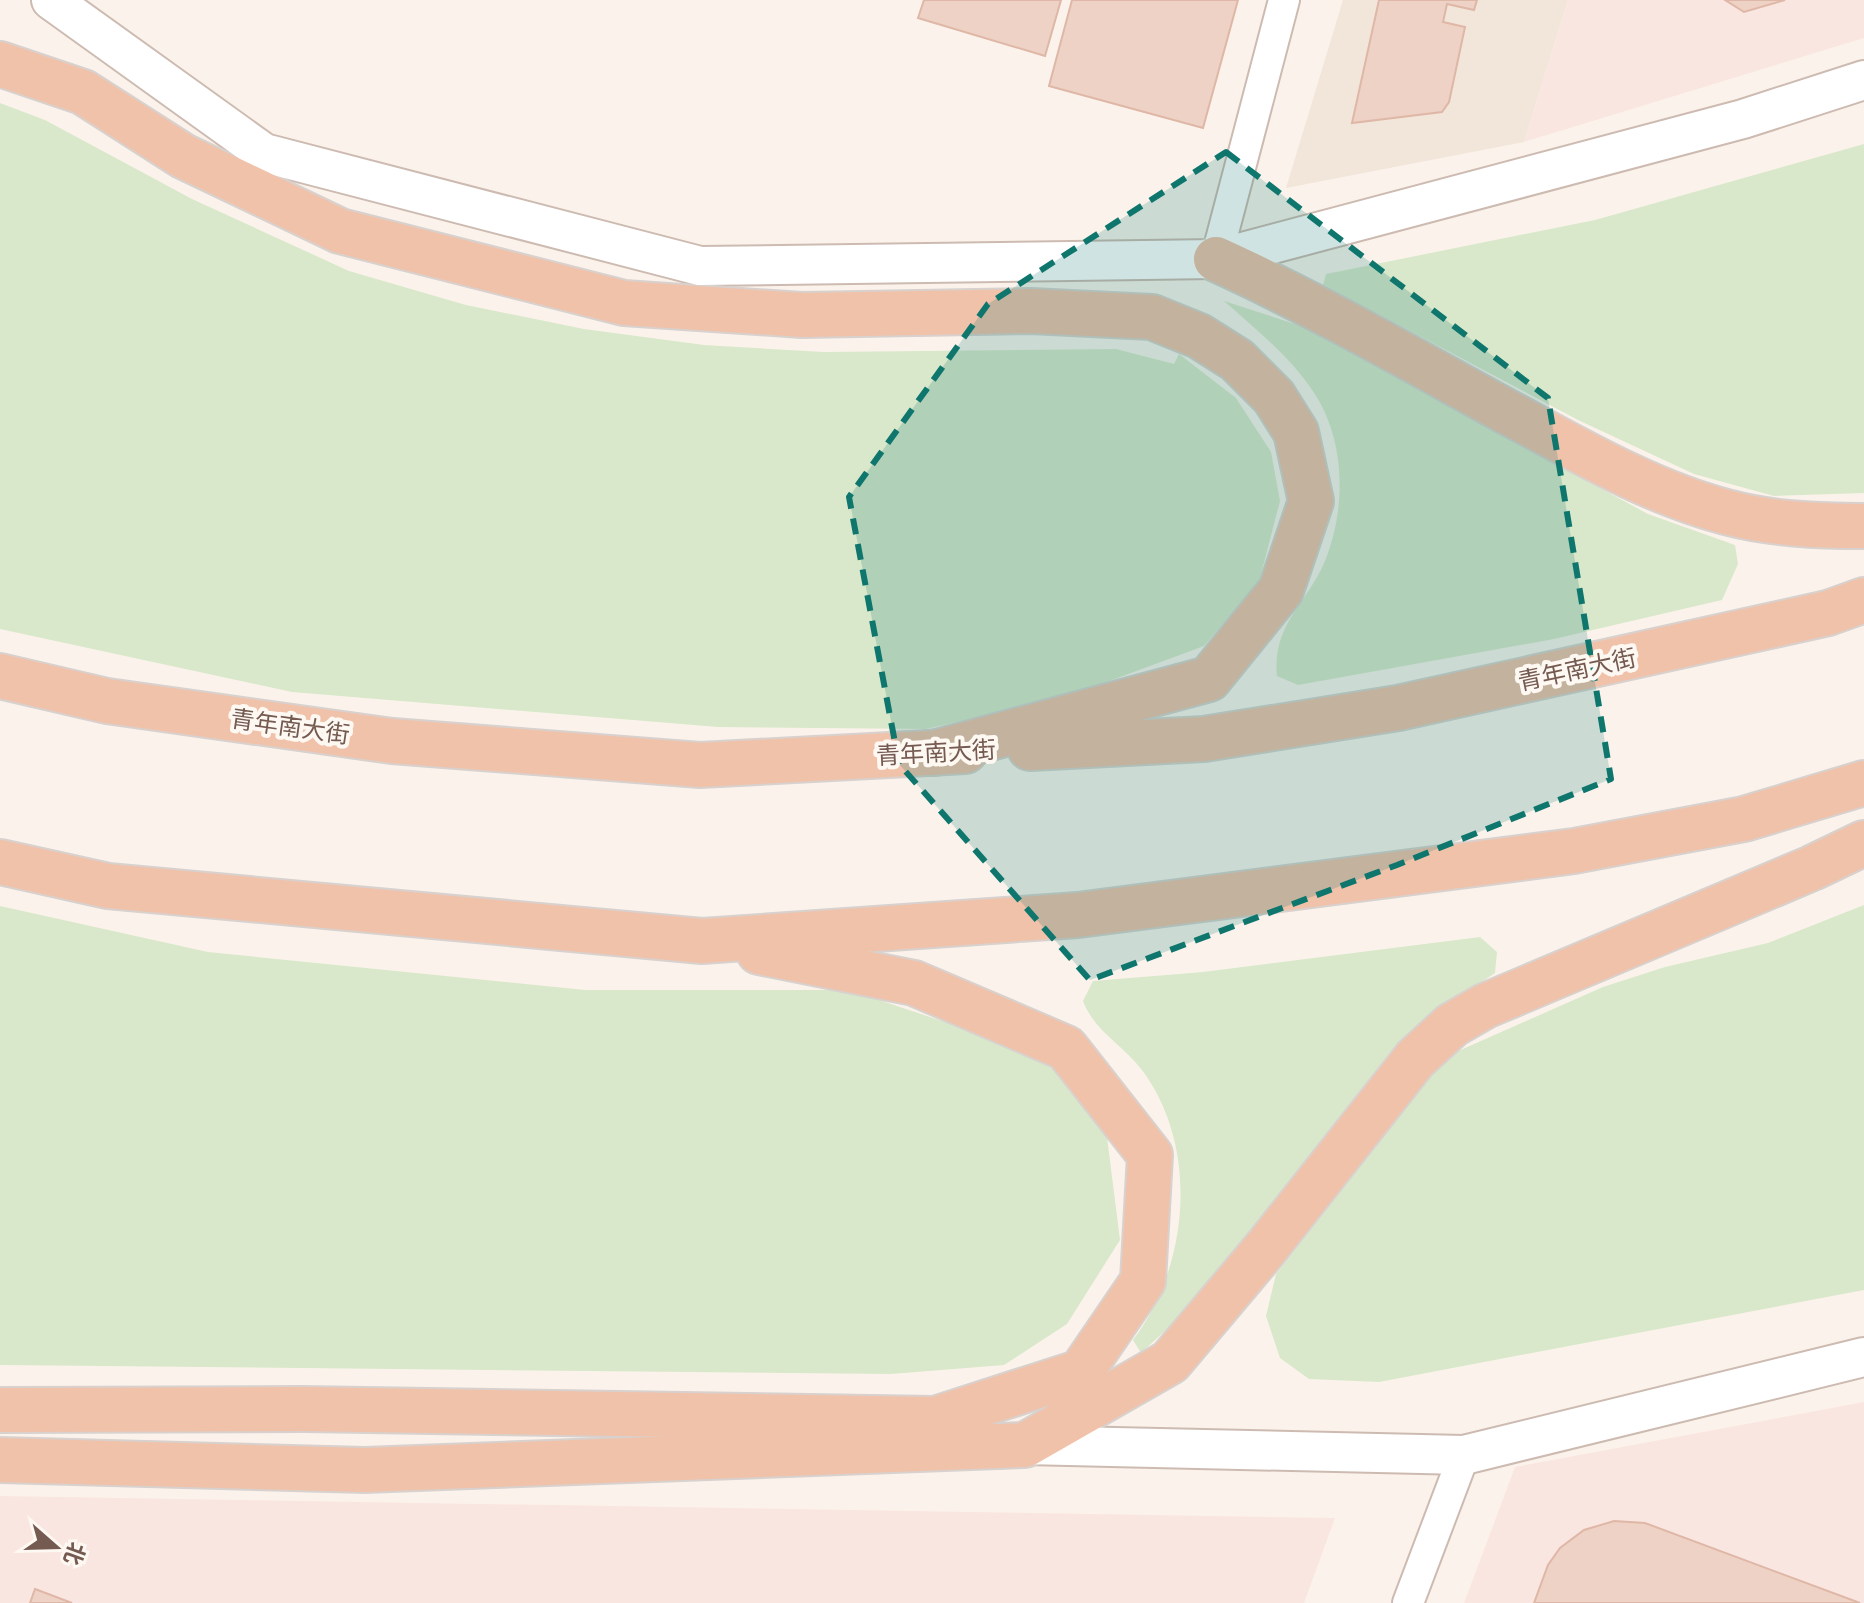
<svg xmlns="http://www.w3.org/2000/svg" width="1864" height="1603" viewBox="0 0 1864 1603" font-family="Rubik,'Noto Sans SC',sans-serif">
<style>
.residential{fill:#f2e5da}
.commercial{fill:#fae6e0}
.green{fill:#d9e8ca}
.building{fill:#eed2c5;stroke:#dfb7a7;stroke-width:2}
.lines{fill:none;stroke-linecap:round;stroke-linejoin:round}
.minor-casing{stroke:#cdbbb2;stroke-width:34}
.tertiary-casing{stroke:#cdbbb2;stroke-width:42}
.trunk-casing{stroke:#d8d1ce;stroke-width:48}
.minor{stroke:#fff;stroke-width:30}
.tertiary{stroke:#fff;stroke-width:38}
.trunk{stroke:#f1c2aa;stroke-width:44}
.marked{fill:#0f766e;fill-opacity:0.2;stroke:#0f766e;stroke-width:6;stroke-dasharray:16 10;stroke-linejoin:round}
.labels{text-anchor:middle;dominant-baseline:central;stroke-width:8;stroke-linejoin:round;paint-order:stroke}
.street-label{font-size:24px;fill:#745a50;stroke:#fef8f2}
</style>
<rect width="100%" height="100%" fill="#fbf3eb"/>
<polygon class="residential" points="1343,0 1568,0 1524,142 1286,188"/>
<g class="commercial">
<polygon points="1568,0 1864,0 1864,38 1524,142"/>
<polygon points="1864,1402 1864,1603 1464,1603 1515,1467"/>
<polygon points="0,1496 1335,1518 1304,1603 0,1603"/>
</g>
<g class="green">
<polygon points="0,103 45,120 192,199 349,271 466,305 584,329 704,345 824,352 1116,349 1174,364 1179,354 1236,398 1271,452 1280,501 1259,582 1204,646 1066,697 926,729 718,727 292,692 0,629"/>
<polygon points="1864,144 1864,493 1774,496 1694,474 1578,420 1323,285 1326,274 1595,220"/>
<path d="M1224,301L1301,326L1648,514L1735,545L1738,564L1722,600L1554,639L1298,685L1277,676C1272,624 1307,604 1325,561C1347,506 1346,436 1310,387C1288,355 1253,327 1224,301Z"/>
<polygon points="1864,905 1864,1290 1379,1382 1309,1379 1280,1358 1266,1316 1276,1274 1447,1056 1603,987 1665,967 1768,943"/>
<polygon points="0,906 208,952 585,990 849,990 1041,1054 1107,1137 1120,1240 1067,1324 1004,1365 891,1374 0,1365"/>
<path d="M1480,937L1497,952L1495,973L1426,1020L1391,1051L1190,1308L1141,1353L1133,1340C1189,1266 1200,1148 1142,1070C1122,1044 1095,1032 1083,1001L1093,981L1203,972Z"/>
</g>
<g class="building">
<polygon points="924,0 1061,0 1045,56 918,18"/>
<polygon points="1072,0 1238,0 1203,128 1049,86"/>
<polygon points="1379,0 1477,0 1474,10 1447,4 1443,22 1465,27 1449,102 1442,112 1352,123"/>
<polygon points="1725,0 1785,0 1744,12"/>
<polygon points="1614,1521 1645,1523 1860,1603 1534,1603 1548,1565 1560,1548 1584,1530"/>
<polygon points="35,1589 72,1603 30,1603"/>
</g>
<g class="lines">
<defs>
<g id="minor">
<polyline points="1216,259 1284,0"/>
<polyline points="1408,1603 1464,1455"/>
</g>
<g id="tertiary">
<polyline points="51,0 264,153 700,266 1216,259 1743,119 1864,80"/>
<polyline points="1025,1445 1464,1455 1864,1357"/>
</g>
<g id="trunk">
<polyline points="0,64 83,92 183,156 340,231 624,303 802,315 1031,311 1152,317 1199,336 1237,360 1274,397 1296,432 1311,501 1281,590 1209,679 934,753"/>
<path d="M1216,259C1317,305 1414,361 1511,414C1580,451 1650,492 1726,512C1771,524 1817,526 1864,526"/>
<polyline points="0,676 107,701 392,741 700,765 965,751"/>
<polyline points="1030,748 1204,739 1398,708 1828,613 1864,600"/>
<polyline points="0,862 108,886 702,941 1078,915 1574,851 1744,819 1864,783"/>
<polyline points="0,1410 303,1409 935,1419 1081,1372 1143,1281 1150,1155 1066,1048 914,983 759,952"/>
<polyline points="0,1460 365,1470 1025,1445 1170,1362 1266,1248 1415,1059 1452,1025 1485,1006 1812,868 1864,843"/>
</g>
</defs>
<use href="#minor" class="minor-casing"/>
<use href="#tertiary" class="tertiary-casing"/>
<use href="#trunk" class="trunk-casing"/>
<use href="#minor" class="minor"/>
<use href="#tertiary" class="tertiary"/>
<use href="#trunk" class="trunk"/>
</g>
<path class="marked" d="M1226,152L1548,398L1611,779L1397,865L1090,980L899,764L849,497L988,304Z"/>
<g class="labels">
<g class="street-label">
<text transform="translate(1577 670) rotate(-12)">青年南大街</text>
<text transform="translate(290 727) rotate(8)">青年南大街</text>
<text transform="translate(936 753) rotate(-3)">青年南大街</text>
</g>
</g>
<g transform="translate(56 1547) rotate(110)" stroke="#fef8f2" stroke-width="6" paint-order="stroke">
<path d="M0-6L14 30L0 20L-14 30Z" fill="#745a50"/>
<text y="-12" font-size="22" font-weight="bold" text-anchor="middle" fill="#745a50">北</text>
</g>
</svg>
